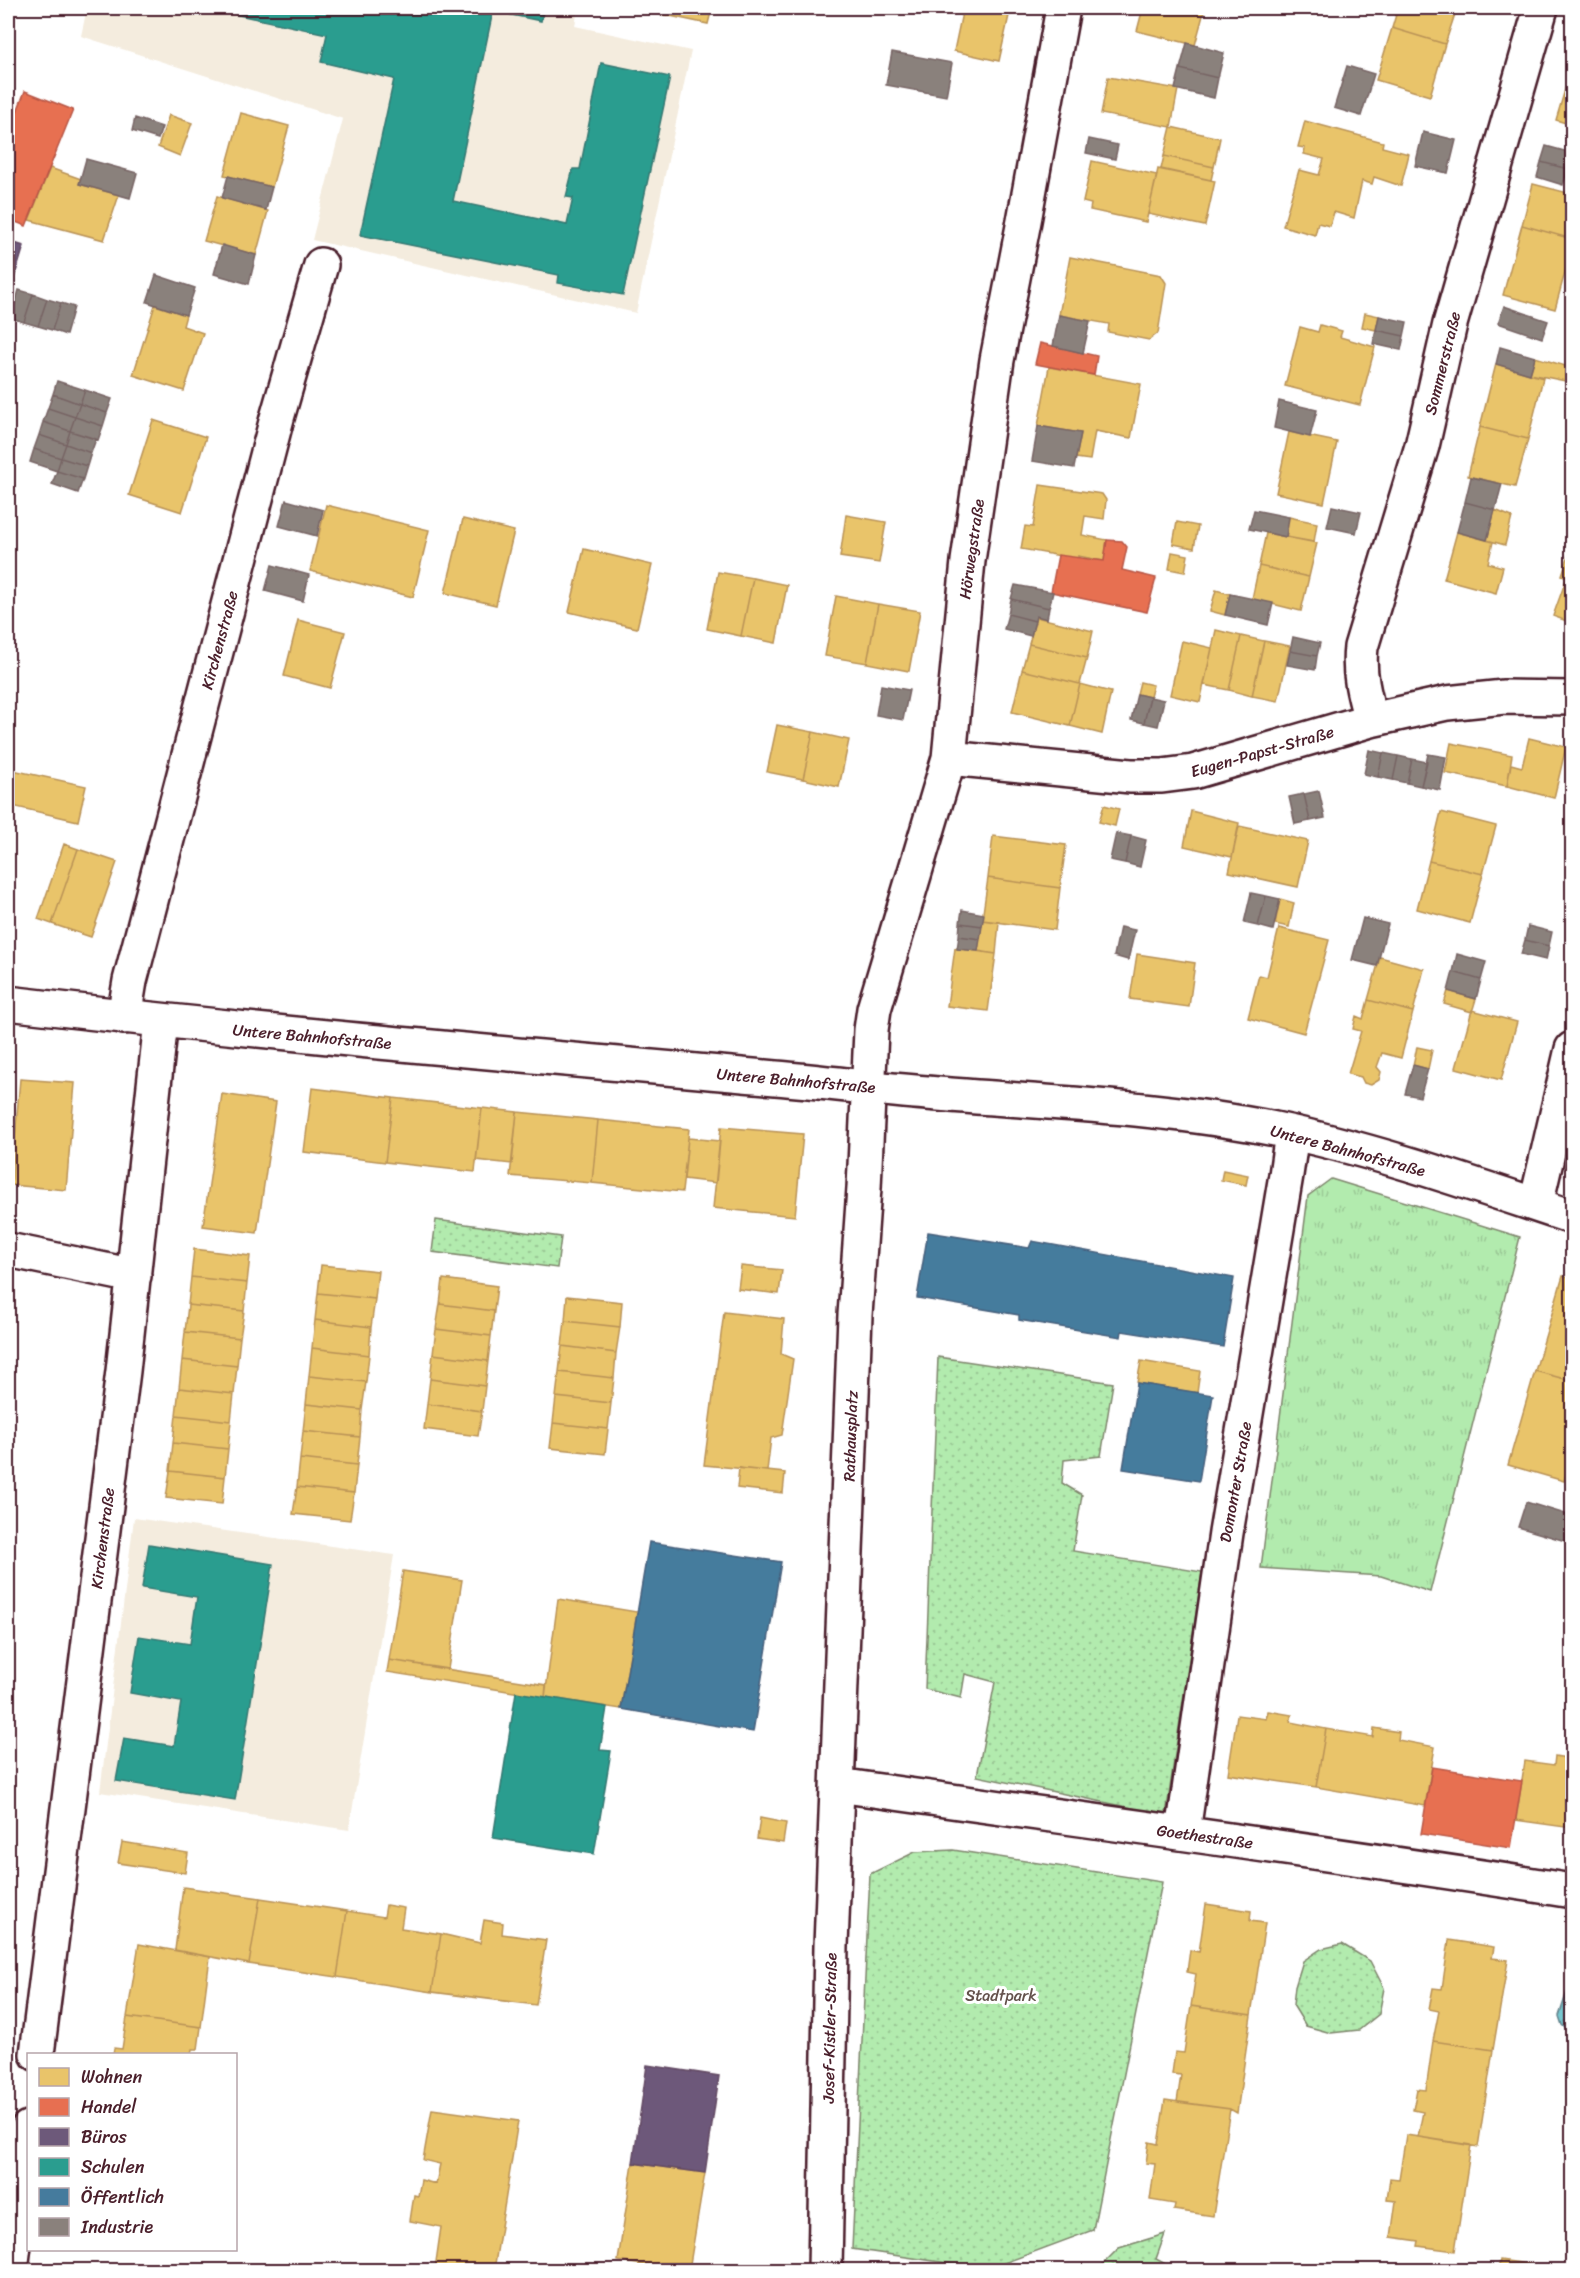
<svg xmlns="http://www.w3.org/2000/svg" width="1580" height="2278" font-family="Sriracha,sans-serif">
  <style>
    .built { fill: #f4ecde }
    .grass { fill: url(#grass-tufts); stroke: #7e856c; stroke-width: 1.5 }
    .park { fill: url(#park-dots); stroke: #7e856c; stroke-width: 1.5 }
    .water { fill: url(#water-ripples); stroke: #65848e; stroke-width: 1.5 }
    .homes { fill: #e9c46a; stroke: #b99257; stroke-width: 1.5 }
    .shops { fill: #e76f51; stroke: #b85746; stroke-width: 1.5 }
    .offices { fill: #6d597a; stroke: #624862; stroke-width: 1.5 }
    .schools { fill: #2a9d8f; stroke: #347771; stroke-width: 1.5 }
    .public { fill: #457b9d; stroke: #465f7b; stroke-width: 1.5 }
    .industry { fill: #8a817c; stroke: #776464; stroke-width: 1.5 }
    .lines { fill: none; stroke-linecap: round; stroke-linejoin: round }
    .minor-casing { stroke: #4a1f2b; stroke-width: 38 }
    .tertiary-casing { stroke: #4a1f2b; stroke-width: 38 }
    .minor { stroke: #fff; stroke-width: 33 }
    .tertiary { stroke: #fff; stroke-width: 33 }
    .labels { text-anchor: middle; stroke-width: 6; stroke-linejoin: round; paint-order: stroke }
    .street-label { font-size: 16px; fill: #4a1f2b; stroke: #fff }
    .park-label { font-size: 16px; fill: #64524c; stroke: #fff }
  </style>
  <defs>
    <pattern id="grass-tufts" width="24" height="20" patternUnits="userSpaceOnUse" patternTransform="scale(1.5)"><rect width="24" height="20" fill="#b2ebae"/><path d="M3 7l-1-3M5 7V3M7 7l1-3M15 17l-1-3M17 17v-4M19 17l1-3" fill="none" stroke="#9bc996"/></pattern>
    <pattern id="park-dots" width="8" height="8" patternUnits="userSpaceOnUse" patternTransform="scale(1.5)"><rect width="8" height="8" fill="#b2ebae"/><path d="M2 2h.1M6 6h.1" fill="none" stroke="#9bc996" stroke-width="1.8" stroke-linecap="round"/></pattern>
    <pattern id="water-ripples" width="26" height="14" patternUnits="userSpaceOnUse" patternTransform="scale(1.5)"><rect width="26" height="14" fill="#77c8d0"/><path d="M2 4q2-2 4 0t4 0M15 11q2-2 4 0t4 0" fill="none" stroke="#68abb3"/></pattern>
  </defs>
  <rect width="100%" height="100%" fill="#fff"/>
  <filter id="ink" filterUnits="userSpaceOnUse"><feTurbulence type="fractalNoise" baseFrequency=".0167" numOctaves="2"/><feDisplacementMap in="SourceGraphic" scale="12" xChannelSelector="R" yChannelSelector="G"/><feConvolveMatrix kernelMatrix="1 2 1 2 8 2 1 2 1" color-interpolation-filters="sRGB"/></filter>
  <g filter="url(#ink)">
    <path class="built" d="M87,8H578L575,26L691,51L636,313L312,240L343,119L81,36Z
      M134,1518L394,1555L349,1830L100,1792Z"/>
    <path class="grass" d="M1331,1179L1520,1237L1430,1592L1381,1576L1261,1568L1308,1196Z"/>
    <path class="park" d="M436,1220L561,1237L557,1268L432,1252Z
      M938,1357L1113,1383L1101,1456L1064,1460L1062,1483L1082,1495L1073,1551L1202,1572L1166,1815L977,1776L995,1682L965,1674L961,1698L925,1689Z
      M953,1850L1162,1882L1093,2230L988,2269L852,2249L870,1874L915,1852Z
      M1342,1944L1370,1961L1384,1988L1379,2014L1359,2030L1331,2033L1306,2026L1293,2005L1295,1987L1303,1961L1321,1949Z
      M1165,2234L1156,2259L1169,2266L1168,2270H1097L1119,2248Z"/>
    <path class="water" d="M1572,1977V2034L1562,2025L1559,2016Z"/>
    <path class="homes" d="M647,8H712L708,24L646,11Z
      M963,8H996L1010,11L999,61L954,51Z
      M1143,8H1205L1195,45L1137,31Z
      M1398,8H1457L1445,44L1392,28Z
      M1392,28L1445,44L1430,96L1376,80Z
      M1572,66V125L1556,120Z
      M1108,77L1178,89L1171,127L1101,114Z
      M241,113L289,126L272,187L224,175Z
      M169,115L192,123L180,156L158,147Z
      M1305,121L1383,142L1382,147L1409,154L1401,186L1374,177L1372,184L1362,181L1354,218L1334,212L1330,226L1318,223L1315,235L1283,226L1299,170L1319,175L1324,159L1304,154L1305,148L1298,147Z
      M1171,127L1220,138L1214,167L1164,156Z
      M1164,156L1214,167L1211,180L1161,169Z
      M1092,161L1157,175L1146,222L1090,210L1091,204L1083,202Z
      M50,168L81,179L79,184L119,195L104,240L29,220Z
      M1158,169L1215,181L1205,226L1148,214Z
      M1533,184L1572,194V239L1522,225Z
      M217,196L268,211L256,255L204,241Z
      M1522,225L1572,239V247L1555,309L1503,295Z
      M1070,257L1161,275L1166,283L1158,333L1149,340L1108,332L1109,324L1059,315Z
      M155,305L186,315L183,326L203,333L184,391L133,375Z
      M1365,313L1379,316L1376,330L1362,327Z
      M1320,325L1342,331L1340,337L1375,347L1360,405L1285,386L1300,327L1318,332Z
      M1535,357L1569,367L1566,381L1530,374Z
      M1496,364L1543,378L1528,439L1480,427Z
      M1049,367L1141,384L1131,438L1095,431L1090,460L1076,458L1081,433L1038,426Z
      M153,420L206,437L182,512L129,495Z
      M1480,427L1528,439L1515,487L1468,476Z
      M1289,432L1337,442L1324,503L1276,493Z
      M1040,485L1102,494L1106,500L1104,519L1085,516L1082,535L1107,540L1104,561L1078,556V559L1021,549L1025,526L1033,527Z
      M326,505L429,530L413,597L310,571Z
      M1495,510L1512,517L1505,545L1487,540Z
      M846,515L886,522L879,563L840,557Z
      M1289,517L1317,523L1314,542L1286,537Z
      M463,519L514,531L496,605L445,593Z
      M1177,522L1198,526L1194,548L1173,544Z
      M1457,532L1493,542L1488,563L1503,567L1496,593L1444,579Z
      M1266,533L1317,543L1309,577L1259,566Z
      M1572,545V623L1553,616L1567,577L1562,575Z
      M584,549L652,565L637,628L569,612Z
      M1172,552L1188,555L1185,572L1169,569Z
      M1259,566L1309,577L1301,611L1252,599Z
      M718,572L753,578L741,636L707,629Z
      M753,578L787,585L776,643L741,636Z
      M1216,590L1230,594L1225,615L1210,611Z
      M836,596L878,604L867,663L825,656Z
      M878,604L920,611L909,671L867,663Z
      M1036,617L1093,631L1087,658L1029,644Z
      M298,620L345,632L330,688L284,676Z
      M1216,630L1241,636L1229,690L1204,685Z
      M1241,636L1264,641L1252,696L1229,690Z
      M1182,641L1212,648L1200,702L1170,695Z
      M1264,641L1290,646L1278,701L1252,696Z
      M1029,644L1087,658L1080,684L1022,670Z
      M1022,670L1080,684L1070,726L1012,712Z
      M1140,682L1153,685L1150,697L1137,694Z
      M1080,684L1111,692L1102,734L1070,726Z
      M777,725L813,732L803,779L767,772Z
      M813,732L849,740L839,787L803,779Z
      M1529,738L1566,747L1554,798L1507,786L1511,764L1522,767Z
      M1451,743L1512,755L1507,786L1445,773Z
      M8,769L86,786L78,821L8,805Z
      M1104,805L1119,809L1115,826L1099,822Z
      M1191,811L1239,823L1232,857L1184,846Z
      M1441,812L1496,826L1483,874L1429,861Z
      M1239,826L1308,841L1298,887L1229,872Z
      M993,836L1066,845L1060,888L988,878Z
      M64,844L78,849L52,924L38,919Z
      M78,849L117,862L91,937L52,924Z
      M1429,861L1483,874L1470,923L1417,909Z
      M988,878L1060,888L1055,930L982,920Z
      M1280,899L1294,903L1289,927L1275,924Z
      M982,920L999,922L996,954L978,951Z
      M1279,928L1329,940L1304,1033L1248,1018L1259,975L1267,977Z
      M955,948L996,954L988,1011L947,1006Z
      M1137,954L1195,963L1189,1007L1130,999Z
      M1380,957L1424,969L1413,1012L1368,1000Z
      M1448,991L1476,999L1472,1012L1444,1004Z
      M1368,1000L1413,1012L1401,1058L1382,1053L1377,1067L1381,1072L1379,1080L1371,1085L1364,1083L1361,1077L1348,1074L1361,1031L1353,1029L1356,1016L1363,1019Z
      M1472,1010L1517,1022L1501,1080L1456,1068Z
      M1417,1047L1432,1050L1428,1069L1413,1065Z
      M20,1079L75,1083L66,1190L11,1185Z
      M312,1088L393,1098L385,1162L304,1152Z
      M222,1094L276,1102L257,1233L203,1226Z
      M393,1098L482,1108L475,1172L385,1162Z
      M482,1108L517,1112L512,1164L476,1160Z
      M517,1112L598,1120L592,1183L510,1176Z
      M598,1120L689,1129L682,1192L592,1183Z
      M721,1127L803,1134L795,1216L713,1208Z
      M688,1138L720,1141L716,1183L684,1179Z
      M1223,1170L1248,1175L1246,1185L1221,1180Z
      M194,1249L250,1256L247,1283L191,1277Z
      M321,1265L378,1271L375,1299L318,1293Z
      M741,1266L782,1270L779,1294L738,1289Z
      M1563,1276L1572,1279V1381L1535,1371Z
      M191,1277L247,1283L244,1311L188,1305Z
      M443,1279L497,1286L494,1311L440,1304Z
      M318,1293L375,1299L371,1327L315,1320Z
      M567,1296L622,1302L620,1327L565,1321Z
      M440,1304L494,1311L491,1336L436,1329Z
      M188,1305L244,1311L240,1338L185,1332Z
      M724,1312L784,1319L781,1354L793,1359L782,1435L771,1438L767,1471L704,1465Z
      M315,1320L371,1327L369,1355L312,1348Z
      M565,1321L620,1327L616,1353L562,1346Z
      M436,1329L491,1336L488,1361L433,1354Z
      M185,1332L240,1338L237,1366L182,1360Z
      M562,1346L616,1353L614,1378L559,1372Z
      M312,1348L369,1355L366,1382L309,1376Z
      M433,1354L488,1361L485,1386L430,1379Z
      M182,1360L237,1366L234,1394L179,1388Z
      M1141,1361L1200,1371L1197,1393L1137,1383Z
      M1535,1371L1572,1381V1453L1564,1481L1508,1465Z
      M559,1372L614,1378L611,1403L556,1397Z
      M309,1376L366,1382L362,1410L306,1404Z
      M430,1379L485,1386L482,1411L427,1404Z
      M179,1388L234,1394L231,1421L176,1415Z
      M556,1397L611,1403L608,1429L553,1423Z
      M306,1404L362,1410L360,1437L303,1431Z
      M427,1404L482,1411L478,1436L424,1429Z
      M176,1415L231,1421L228,1449L173,1443Z
      M553,1423L608,1429L605,1454L550,1448Z
      M303,1431L360,1437L357,1465L300,1459Z
      M173,1443L228,1449L225,1477L170,1471Z
      M300,1459L357,1465L354,1493L297,1487Z
      M739,1468L785,1473L783,1493L737,1488Z
      M170,1471L225,1477L222,1504L166,1498Z
      M297,1487L354,1493L350,1520L293,1514Z
      M403,1571L462,1580L448,1669L389,1660Z
      M558,1599L637,1612L621,1709L545,1697Z
      M389,1660L546,1685L545,1697L387,1672Z
      M1268,1711L1292,1715L1290,1722L1326,1729L1316,1787L1228,1774L1237,1715L1266,1719Z
      M1374,1728L1399,1732L1398,1740L1435,1747L1425,1806L1316,1787L1326,1729L1373,1737Z
      M1555,1756L1572,1759V1828L1516,1820L1525,1761L1554,1765Z
      M760,1818L786,1823L783,1843L757,1839Z
      M122,1842L188,1853L185,1873L118,1863Z
      M183,1887L260,1898L249,1964L175,1950Z
      M260,1898L347,1911L337,1977L249,1964Z
      M1206,1904L1251,1911L1250,1921L1265,1923L1251,2015L1191,2006L1196,1974L1187,1972L1190,1950L1199,1952Z
      M386,1905L404,1908L401,1928L441,1934L432,1992L337,1977L347,1911L384,1917Z
      M484,1920L503,1923L502,1934L546,1940L536,2005L432,1992L441,1934L480,1943Z
      M1449,1940L1494,1947L1492,1958L1508,1960L1493,2050L1433,2041L1439,2011L1429,2009L1433,1988L1442,1989Z
      M139,1944L210,1957L201,2027L127,2017Z
      M1191,2006L1251,2015L1237,2113L1230,2109L1177,2102L1181,2075L1172,2074L1175,2052L1184,2053Z
      M127,2017L201,2027L198,2049H192L191,2054H113L114,2048L122,2049Z
      M1433,2041L1493,2050L1478,2147L1418,2137L1423,2112L1413,2110L1417,2089L1426,2090Z
      M1165,2100L1230,2109L1213,2216L1174,2210L1175,2204L1150,2200L1155,2164L1146,2163L1149,2142L1158,2144Z
      M432,2109L518,2121L494,2270L435,2269L441,2227L410,2221L414,2195L418,2196L421,2180L436,2184L440,2164L423,2160Z
      M1406,2135L1471,2145L1455,2251L1418,2246L1419,2241L1391,2237L1396,2201L1387,2200L1390,2178L1399,2179Z
      M633,2163L705,2173L689,2270H673L618,2261Z
      M1500,2260L1569,2270H1498Z"/>
    <path class="shops" d="M25,91L73,110L26,226L8,219V135Z
      M1040,343L1097,356L1094,375L1035,364Z
      M1107,540L1122,541L1127,547L1122,570L1156,578L1147,612L1051,592L1058,555L1104,561Z
      M1432,1767L1522,1781L1511,1848L1421,1834Z"/>
    <path class="offices" d="M8,241L24,246L12,285L8,284Z
      M647,2065L719,2076L705,2173L633,2163Z"/>
    <path class="schools" d="M206,8H544L541,21L493,11L453,201L567,225L573,198L566,197L573,169H580L601,63L670,77L623,295L558,283L559,275L360,235L394,79L321,62L327,34Z
      M149,1544L273,1564L235,1800L116,1781L124,1738L174,1746L181,1702L130,1693L139,1636L190,1644L197,1597L142,1588Z
      M516,1692L607,1707L600,1750L611,1751L594,1854L493,1838Z"/>
    <path class="public" d="M928,1232L1029,1248L1032,1241L1234,1278L1223,1347L1122,1331L1121,1337L1019,1320V1315L917,1298Z
      M1137,1383L1213,1395L1199,1481L1123,1469Z
      M649,1542L781,1562L753,1732L621,1709Z"/>
    <path class="industry" d="M1187,43L1224,53L1218,78L1180,69Z
      M892,52L952,63L946,96L886,85Z
      M1347,66L1374,74L1361,116L1334,108Z
      M1180,69L1218,78L1214,98L1175,89Z
      M135,118L162,127L158,139L132,131Z
      M1423,132L1456,140L1448,173L1415,166Z
      M1089,139L1118,145L1115,159L1086,153Z
      M1546,146L1572,153L1568,169L1541,162Z
      M86,159L137,173L130,198L79,184Z
      M1541,162L1568,169L1563,185L1537,177Z
      M228,176L272,187L266,210L222,198Z
      M222,245L256,255L249,284L214,274Z
      M156,275L195,288L186,315L147,302Z
      M19,290L33,294L24,322L11,318Z
      M33,294L47,299L38,326L24,322Z
      M47,299L61,303L52,330L38,326Z
      M61,303L74,307L66,335L52,330Z
      M1504,306L1548,321L1542,338L1498,323Z
      M1059,315L1090,321L1083,353L1053,346Z
      M1379,316L1407,322L1404,336L1376,330Z
      M1376,330L1404,336L1401,350L1373,344Z
      M1500,347L1535,357L1530,374L1496,364Z
      M57,381L85,390L80,404L53,394Z
      M85,390L112,399L107,413L80,404Z
      M53,394L80,404L75,417L48,408Z
      M1279,401L1317,410L1310,437L1274,428Z
      M80,404L107,413L103,426L75,417Z
      M48,408L75,417L70,431L43,422Z
      M75,417L103,426L98,440L70,431Z
      M43,422L70,431L66,444L39,435Z
      M1038,426L1081,433L1074,468L1032,461Z
      M70,431L96,439L91,453L66,444Z
      M39,435L66,444L61,458L34,449Z
      M66,444L91,453L87,466L61,458Z
      M34,449L61,458L57,471L30,462Z
      M61,458L87,466L83,479L57,471Z
      M57,471L83,479L78,493L52,484Z
      M1471,477L1502,484L1495,510L1465,502Z
      M286,500L323,510L317,536L279,526Z
      M1465,502L1495,510L1487,540L1457,532Z
      M1332,506L1361,512L1356,533L1327,527Z
      M1254,510L1289,517L1286,537L1249,529Z
      M272,565L309,575L303,601L265,591Z
      M1015,585L1053,592L1049,608L1011,599Z
      M1230,594L1273,603L1268,625L1225,615Z
      M1011,599L1049,608L1047,619L1036,616L1035,621L1008,614Z
      M1008,614L1035,621L1031,636L1004,629Z
      M1293,637L1320,643L1317,656L1290,651Z
      M1290,651L1317,656L1315,670L1287,665Z
      M881,685L909,690L903,720L876,715Z
      M1137,694L1150,697L1144,723L1131,720Z
      M1150,697L1164,700L1158,726L1144,723Z
      M1369,750L1383,753L1378,777L1364,774Z
      M1383,753L1398,756L1393,780L1378,777Z
      M1428,754L1446,757L1440,790L1421,786Z
      M1398,756L1412,759L1407,783L1393,780Z
      M1412,759L1427,762L1421,786L1407,783Z
      M1319,791L1325,818L1310,821L1304,794Z
      M1304,794L1310,821L1295,824L1289,797Z
      M1116,833L1131,836L1125,863L1110,860Z
      M1131,836L1146,840L1140,867L1125,863Z
      M1251,893L1266,896L1258,926L1244,923Z
      M1266,896L1280,899L1273,930L1258,926Z
      M962,910L984,914L982,926L960,923Z
      M1363,918L1388,924L1377,966L1352,960Z
      M960,923L982,926L980,939L959,936Z
      M1528,926L1552,932L1549,946L1525,940Z
      M1120,927L1135,930L1128,960L1114,956Z
      M959,936L980,939L978,951L957,949Z
      M1525,940L1549,946L1546,960L1521,954Z
      M1457,954L1486,962L1481,980L1453,972Z
      M1453,972L1481,980L1476,999L1448,991Z
      M1413,1065L1428,1069L1420,1097L1405,1094Z
      M1526,1502L1572,1516V1543L1518,1527Z"/>
    <g class="lines">
      <g class="minor-casing">
        <path id="minor" d="M1371,720C1364,695 1358,673 1361,647L1422,446L1450,324L1541,8
          M949,758L1131,776H1162L1193,772L1371,720L1447,703L1504,697L1572,698
          M124,1017L130,981L277,418L321,265
          M1536,1204L1572,1049
          M8,1250L134,1276
          M838,1785C1083,1820 1328,1852 1572,1891
          M1183,1832L1226,1533L1286,1175L1292,1133
          M37,2054L123,1371L161,1021
          M11,2270L28,2128
          M825,2270L831,1946L855,1315L864,1188L871,1030L874,1009L949,758L968,561L997,360L1024,221L1063,8"/>
      </g>
      <g class="tertiary-casing">
        <path id="tertiary" d="M8,1003C263,1033 520,1055 776,1078C826,1082 876,1089 927,1093C1043,1103 1161,1106 1275,1129C1376,1150 1475,1185 1572,1217"/>
      </g>
      <use href="#minor" class="minor"/>
      <use href="#tertiary" class="tertiary"/>
    </g>
  </g>
  <g class="labels">
    <g class="street-label">
      <text transform="translate(1442 363) rotate(-76)" y="6">Sommerstraße</text>
      <text transform="translate(971 549) rotate(-82)" y="6">Hörwegstraße</text>
      <text transform="translate(219 640) rotate(-75)" y="6">Kirchenstraße</text>
      <text transform="translate(1262 751) rotate(-16)" y="6">Eugen-Papst-Straße</text>
      <text transform="translate(312 1036) rotate(5)" y="6">Untere Bahnhofstraße</text>
      <text transform="translate(796 1080) rotate(5)" y="6">Untere Bahnhofstraße</text>
      <text transform="translate(1348 1150) rotate(15)" y="6">Untere Bahnhofstraße</text>
      <text transform="translate(850 1436) rotate(-88)" y="6">Rathausplatz</text>
      <text transform="translate(1235 1482) rotate(-80)" y="6">Domonter Straße</text>
      <text transform="translate(102 1538) rotate(-83)" y="6">Kirchenstraße</text>
      <text transform="translate(1205 1836) rotate(8)" y="6">Goethestraße</text>
      <text transform="translate(829 2028) rotate(-89)" y="6">Josef-Kistler-Straße</text>
    </g>
    <g class="park-label">
      <text x="1001" y="2001">Stadtpark</text>
    </g>
  </g>
  <rect width="1580" height="2278" fill="none" stroke="#fff" stroke-width="30"/>
  <rect x="15" y="15" width="1550" height="2248" fill="none" stroke="#4a1f2b" stroke-width="2" filter="url(#ink)"/>
  <rect x="27" y="2053" width="210" height="198" fill="#ffffff" stroke="#b7a5aa" stroke-width="1.5"/>
  <rect x="39" y="2068" width="30" height="18" fill="#e9c46a" stroke="#b7a5aa" stroke-width="1.5"/>
  <text x="81" y="2083" font-size="18" fill="#4a1f2b">Wohnen</text>
  <rect x="39" y="2098" width="30" height="18" fill="#e76f51" stroke="#b7a5aa" stroke-width="1.5"/>
  <text x="81" y="2113" font-size="18" fill="#4a1f2b">Handel</text>
  <rect x="39" y="2128" width="30" height="18" fill="#6d597a" stroke="#b7a5aa" stroke-width="1.5"/>
  <text x="81" y="2143" font-size="18" fill="#4a1f2b">Büros</text>
  <rect x="39" y="2158" width="30" height="18" fill="#2a9d8f" stroke="#b7a5aa" stroke-width="1.5"/>
  <text x="81" y="2173" font-size="18" fill="#4a1f2b">Schulen</text>
  <rect x="39" y="2188" width="30" height="18" fill="#457b9d" stroke="#b7a5aa" stroke-width="1.5"/>
  <text x="81" y="2203" font-size="18" fill="#4a1f2b">Öffentlich</text>
  <rect x="39" y="2218" width="30" height="18" fill="#8a817c" stroke="#b7a5aa" stroke-width="1.5"/>
  <text x="81" y="2233" font-size="18" fill="#4a1f2b">Industrie</text>
</svg>
